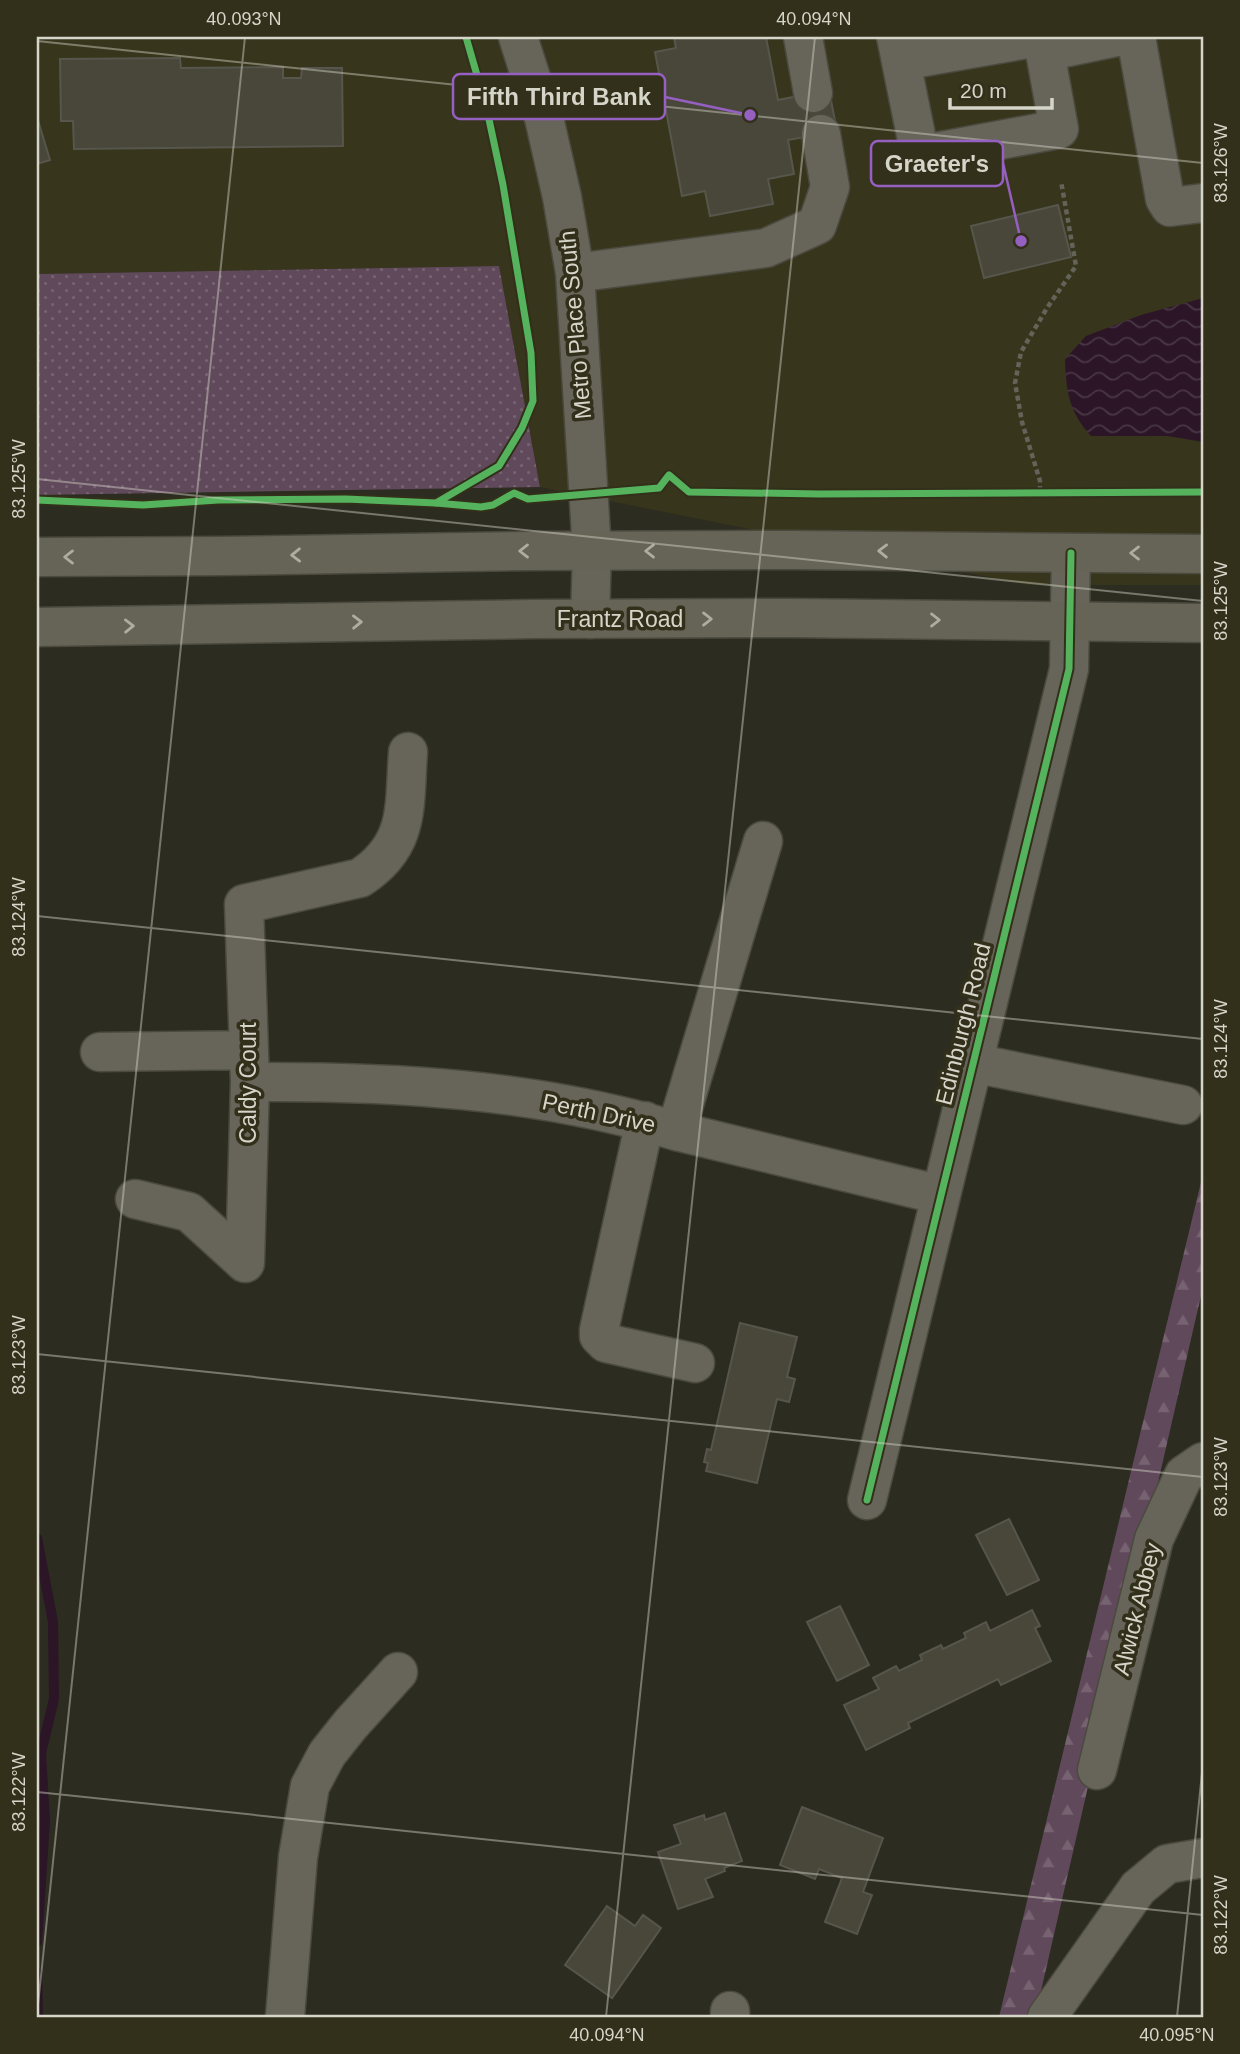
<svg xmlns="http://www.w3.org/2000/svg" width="1240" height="2054" font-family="Helvetica,sans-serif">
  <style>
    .built { fill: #37351b }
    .grass { fill: url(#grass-dots) }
    .forest { fill: url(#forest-firs) }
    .water { fill: url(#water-waves) }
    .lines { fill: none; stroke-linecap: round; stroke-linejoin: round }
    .stream { stroke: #2b1527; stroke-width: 10 }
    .building { fill: #48473a; stroke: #57564c; stroke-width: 2 }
    .minor-casing { stroke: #4b4a3f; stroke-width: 41 }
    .major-casing { stroke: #4b4a3f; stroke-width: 41 }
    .path { stroke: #646359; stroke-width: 4.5; stroke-dasharray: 5 3.5; stroke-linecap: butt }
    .minor { stroke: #676559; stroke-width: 38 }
    .major { stroke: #666456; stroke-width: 38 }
    .cycleway-casing { stroke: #32301b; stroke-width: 11 }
    .cycleway { stroke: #56b35d; stroke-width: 7 }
    .oneway { stroke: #afada1 }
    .ticks { fill: none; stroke: #d6d5c9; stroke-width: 2; stroke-opacity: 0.45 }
    .labels { text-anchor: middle; stroke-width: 7; stroke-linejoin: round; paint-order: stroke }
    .street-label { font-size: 23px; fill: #d6d5c9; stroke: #32301b }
    .leader { fill: none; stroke: #965fc2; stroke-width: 2.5 }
    .callout-dot { fill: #965fc2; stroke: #32301b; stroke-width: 2.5 }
    .callout { fill: #32301b; stroke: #965fc2; stroke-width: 2.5 }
    .callout-label { font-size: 24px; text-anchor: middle; font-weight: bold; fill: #d6d5c9 }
    .neatline { fill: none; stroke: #d6d5c9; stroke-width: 2.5 }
    .ticks-label { font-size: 18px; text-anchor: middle; fill: #d6d5c9 }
  </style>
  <defs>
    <pattern id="grass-dots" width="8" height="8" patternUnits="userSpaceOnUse" patternTransform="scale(1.75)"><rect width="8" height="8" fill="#60495b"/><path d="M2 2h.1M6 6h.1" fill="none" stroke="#766271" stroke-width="1.8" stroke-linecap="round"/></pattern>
    <pattern id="forest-firs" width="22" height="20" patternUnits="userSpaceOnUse" patternTransform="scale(1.75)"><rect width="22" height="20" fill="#60495b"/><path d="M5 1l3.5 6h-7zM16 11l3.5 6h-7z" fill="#766271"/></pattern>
    <pattern id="water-waves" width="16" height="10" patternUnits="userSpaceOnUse" patternTransform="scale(1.75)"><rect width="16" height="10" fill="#2b1527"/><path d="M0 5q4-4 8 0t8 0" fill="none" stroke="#493645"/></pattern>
  </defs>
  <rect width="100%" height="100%" fill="#2d2c20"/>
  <path class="built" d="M37,37H1203V585H1028L540,487L499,266L37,274Z"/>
  <path class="grass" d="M499,266L540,487L37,495V274Z"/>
  <path class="forest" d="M1203,1174V1287L1035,2017H999Z"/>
  <path class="water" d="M1203,298V442L1168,436H1091C1069,412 1066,391 1065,359L1086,336L1141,315Z"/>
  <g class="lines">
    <path class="stream" d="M37,1538L53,1622L54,1699L41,1753L45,1821L37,1942
      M37,1973L38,2017"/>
  </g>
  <path class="building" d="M674,37H766L778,100L829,90L837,131L788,140L794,174L768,179L773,204L710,216L705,191L682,196L655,52L676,48Z
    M180,58L181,68L283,67V78H301L302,68H342L343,146L74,149L73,121H61L60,59Z
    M37,117L50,160L37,164Z
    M1058,205L1071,257L984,278L971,226Z
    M740,1323L797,1337L787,1377L795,1379L789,1402L777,1399L757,1483L706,1471L708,1463L704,1462L707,1449L711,1450Z
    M1009,1519L1039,1580L1007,1595L976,1535Z
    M840,1606L869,1665L837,1681L807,1622Z
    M1032,1610L1040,1626L1035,1628L1051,1661L1001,1685L998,1679L908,1723L910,1728L866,1750L844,1705L879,1689L873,1678L896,1666L899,1671L922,1660L920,1655L941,1645L943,1649L966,1638L964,1633L986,1622L990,1631Z
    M802,1807L883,1838L863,1892L872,1895L857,1934L825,1922L842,1878L819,1869L815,1879L780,1865Z
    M725,1813L742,1861L724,1868L725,1871L705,1879L713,1897L678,1909L658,1852L681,1844L674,1825L704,1815L705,1820Z
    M607,1906L635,1926L643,1915L661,1928L612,1998L565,1965Z"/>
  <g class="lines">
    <g class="minor-casing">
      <path id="minor" d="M518,37L544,118L562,197L575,273L592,551L590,619
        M803,37L813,93
        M896,37L920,155L1059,129L1045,52L1117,37
        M1136,37L1165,199L1170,207L1203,203
        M901,61L1039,37
        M575,273L766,248L817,225L830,187L821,134
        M100,1052L249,1050
        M973,1063L1183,1105
        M250,1082C392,1081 539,1089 676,1131L941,1195
        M645,1121L599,1330V1336L606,1343L695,1363
        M676,1131L763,841
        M135,1199L189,1212L245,1263
        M245,1263L250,1082L244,904L360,878C411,845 404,806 408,752
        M867,1500L1069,669L1071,553
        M1097,1770L1154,1539L1184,1475L1203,1462
        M285,2017L298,1857L310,1786L327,1754L350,1725L398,1672
        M730,2017V2011
        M1047,2017L1138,1888L1167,1864L1203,1858"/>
    </g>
    <g class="major-casing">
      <path id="major" d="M37,557L220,556L530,551L792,550L1203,554
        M37,627L534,619L792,618L1203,623"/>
    </g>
    <path class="path" d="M1040,491V481L1022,422L1015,383L1021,352L1047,308L1076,266L1061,181"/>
    <use href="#minor" class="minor"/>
    <use href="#major" class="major"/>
    <g class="cycleway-casing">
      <path id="cycleway" d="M37,500L143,505L218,500L346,499L436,503L481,507L493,505L514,493L528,499L659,488L669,475L689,492L820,494L1203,492
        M436,503L499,466L522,428L533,401L531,353L503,185L487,110L466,37
        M867,1500L1069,669L1071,553"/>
    </g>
    <use href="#cycleway" class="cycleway"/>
  </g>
  <defs><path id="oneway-chevron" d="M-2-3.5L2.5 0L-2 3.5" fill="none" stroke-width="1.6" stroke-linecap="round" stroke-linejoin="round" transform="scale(1.75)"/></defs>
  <g class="oneway">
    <use href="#oneway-chevron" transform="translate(524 551) rotate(180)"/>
    <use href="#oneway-chevron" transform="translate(650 551) rotate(-180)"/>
    <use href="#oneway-chevron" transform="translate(883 551) rotate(-179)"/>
    <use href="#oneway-chevron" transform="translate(1135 553) rotate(-180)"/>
    <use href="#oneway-chevron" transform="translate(296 555) rotate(179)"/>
    <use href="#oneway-chevron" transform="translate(69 557) rotate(180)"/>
    <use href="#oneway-chevron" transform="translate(707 619)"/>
    <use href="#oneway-chevron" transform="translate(935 620)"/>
    <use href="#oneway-chevron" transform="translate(357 622) rotate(-1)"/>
    <use href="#oneway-chevron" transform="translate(129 626) rotate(-1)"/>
  </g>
  <path class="ticks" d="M37,41L1203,163M37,479L1203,601M37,916L1203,1039M37,1354L1203,1477M37,1792L1203,1915M37,2014L245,37M606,2017L815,37M1177,2017L1203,1763"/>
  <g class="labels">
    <g class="street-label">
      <text transform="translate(575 325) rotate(-95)" y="8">Metro Place South</text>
      <text x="620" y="627">Frantz Road</text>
      <text transform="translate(963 1024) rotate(-76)" y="8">Edinburgh Road</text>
      <text transform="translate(248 1083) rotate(-90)" y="8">Caldy Court</text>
      <text transform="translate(599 1113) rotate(12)" y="8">Perth Drive</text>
      <text transform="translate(1137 1609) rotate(-76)" y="8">Alwick Abbey</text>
    </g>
  </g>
  <path class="leader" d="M750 115L665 97M1021 241L1003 163"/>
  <g class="callout-dot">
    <circle cx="750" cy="115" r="7"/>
    <circle cx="1021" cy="241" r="7"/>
  </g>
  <g class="callout">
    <rect x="453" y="74" width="212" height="45" rx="7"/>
    <rect x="871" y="141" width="132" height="45" rx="7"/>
  </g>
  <g class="callout-label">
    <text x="559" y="105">Fifth Third Bank</text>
    <text x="937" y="172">Graeter's</text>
  </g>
  <rect width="1240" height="2054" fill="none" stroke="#32301b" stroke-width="77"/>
  <path d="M950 98v10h102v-10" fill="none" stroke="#d6d5c9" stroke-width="3.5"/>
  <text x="960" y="98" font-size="21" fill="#d6d5c9" stroke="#32301b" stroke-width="5" paint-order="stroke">20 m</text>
  <rect x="38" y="38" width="1164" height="1978" class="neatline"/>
  <g class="ticks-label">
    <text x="244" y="25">40.093°N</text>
    <text x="814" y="25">40.094°N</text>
    <text transform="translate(1221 163) rotate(-90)" y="6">83.126°W</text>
    <text transform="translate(19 479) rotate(-90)" y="6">83.125°W</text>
    <text transform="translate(1221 601) rotate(-90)" y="6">83.125°W</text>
    <text transform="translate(19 917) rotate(-90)" y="6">83.124°W</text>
    <text transform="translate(1221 1039) rotate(-90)" y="6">83.124°W</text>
    <text transform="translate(19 1355) rotate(-90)" y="6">83.123°W</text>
    <text transform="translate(1221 1477) rotate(-90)" y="6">83.123°W</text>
    <text transform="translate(19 1792) rotate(-90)" y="6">83.122°W</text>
    <text transform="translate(1221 1915) rotate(-90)" y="6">83.122°W</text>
    <text x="607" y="2041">40.094°N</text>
    <text x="1177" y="2041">40.095°N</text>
  </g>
</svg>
